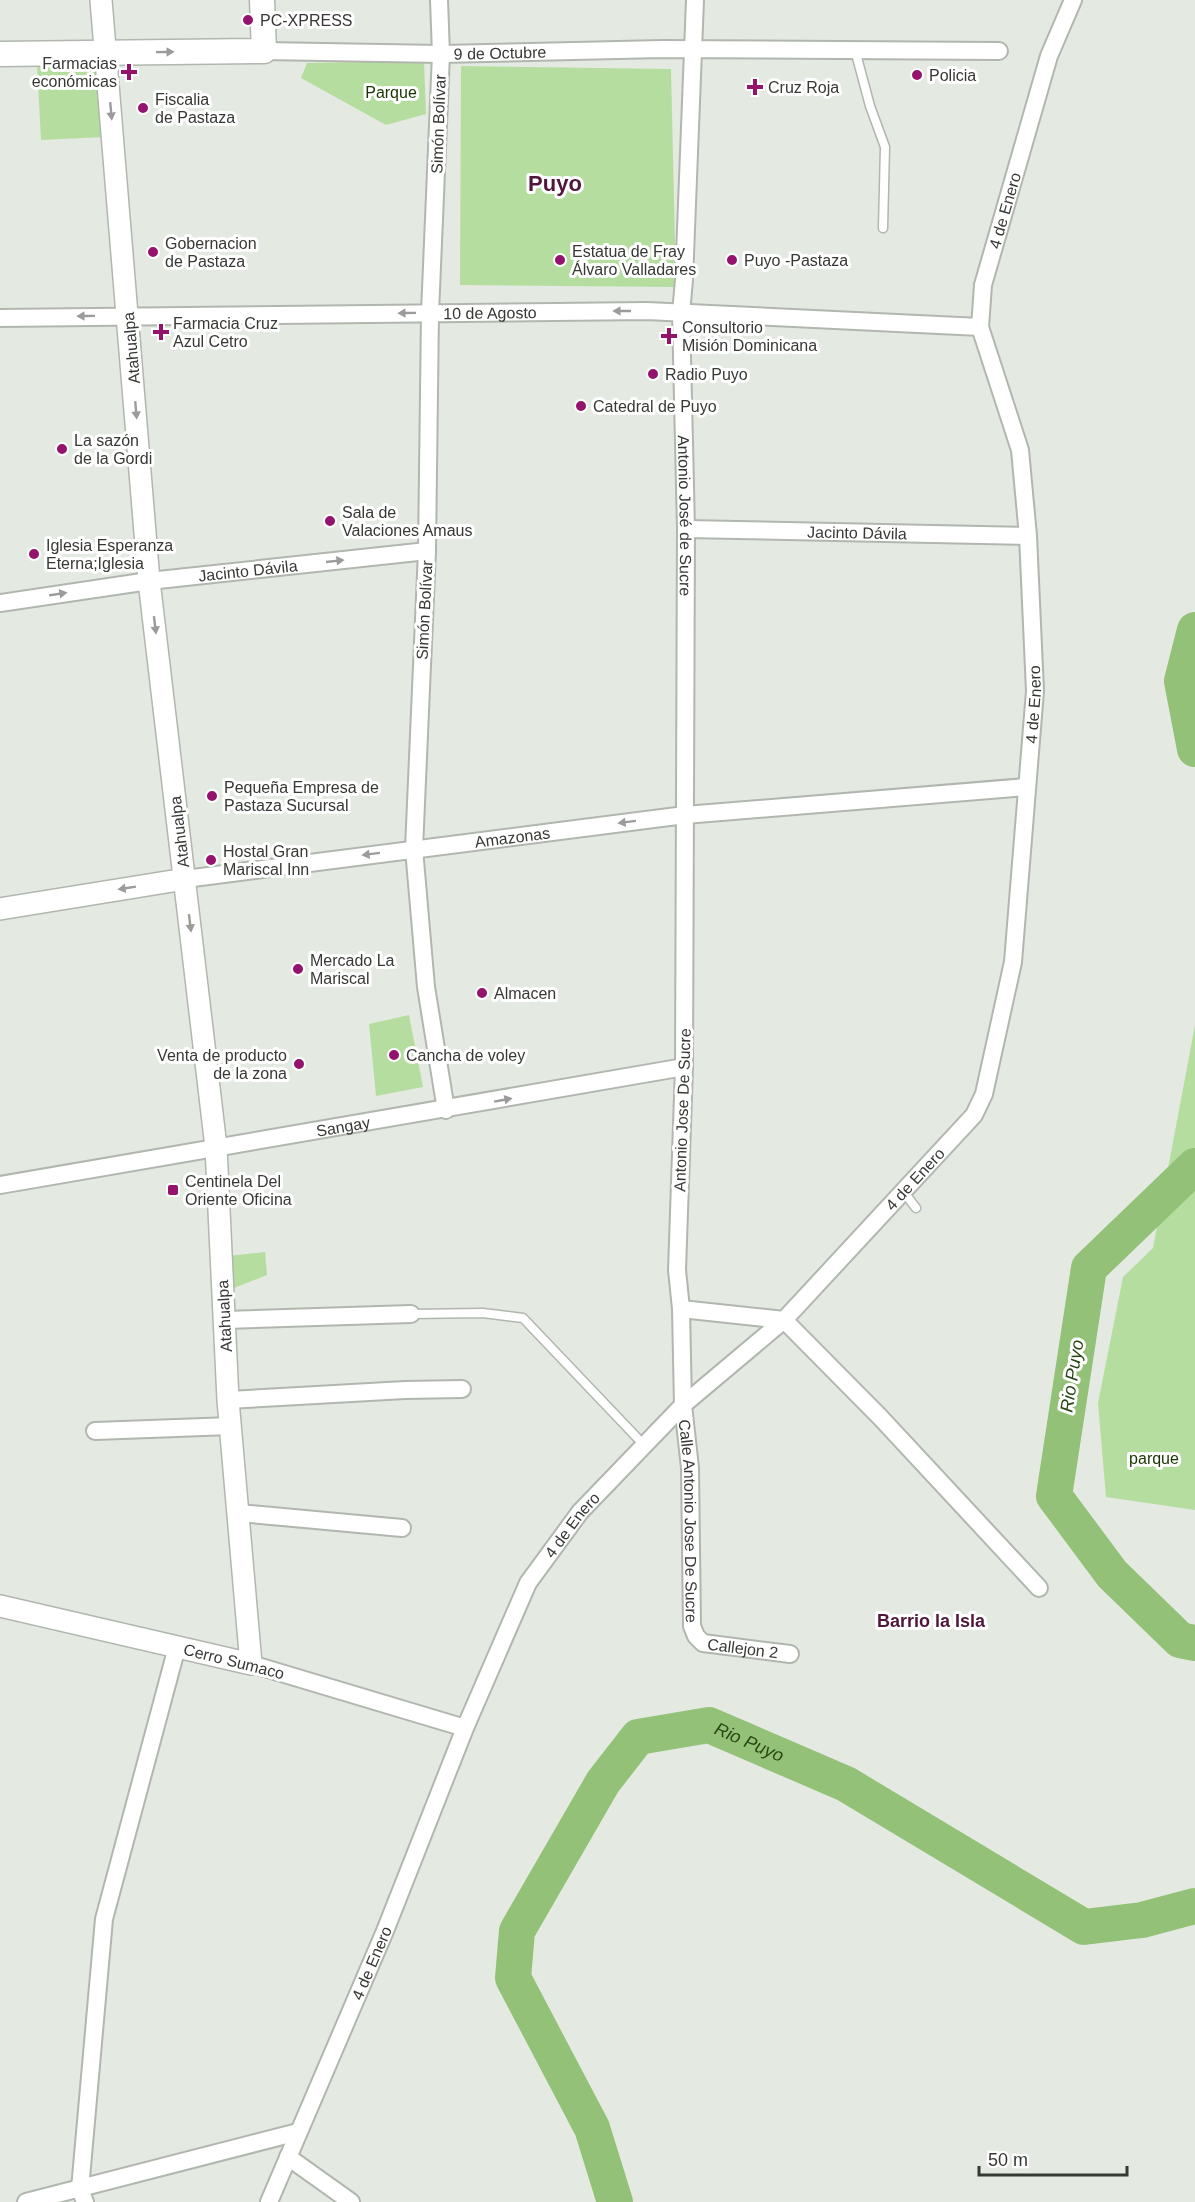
<svg xmlns="http://www.w3.org/2000/svg" width="1195" height="2202" font-family="Arial,sans-serif">
  <style>
    .green { fill: #b6dda0 }
    .lines { fill: none; stroke-linecap: round; stroke-linejoin: round }
    .river { stroke: #92c177; stroke-width: 36 }
    .service-casing { stroke: #b1b7ae; stroke-width: 11 }
    .minor-casing { stroke: #b1b7ae; stroke-width: 20 }
    .tertiary-casing { stroke: #b1b7ae; stroke-width: 24 }
    .secondary-casing { stroke: #b1b7ae; stroke-width: 27 }
    .service { stroke: #fff; stroke-width: 8 }
    .minor { stroke: #fff; stroke-width: 16 }
    .tertiary { stroke: #fff; stroke-width: 21 }
    .secondary { stroke: #fff; stroke-width: 24 }
    .oneway { fill: #9b9c9a }
    .poi-dot { fill: #94136d; stroke: #fff; stroke-width: 2 }
    .labels { text-anchor: middle; stroke-width: 6; stroke-linejoin: round; paint-order: stroke }
    .poi-label { font-size: 16px; fill: #373935; stroke: #fff; text-anchor: start }
    .street-label { font-size: 16px; fill: #373935; stroke: #fff }
    .park-label { font-size: 16px; fill: #193601; stroke: #fff }
    .water-label { font-size: 18px; font-style: italic; fill: #294714; stroke: #fff }
    .neighbourhood-label { font-size: 18px; font-weight: bold; fill: #51163c; stroke: #fff }
    .district-label { font-size: 22px; font-weight: bold; fill: #51163c; stroke: #fff }
  </style>
  <rect width="100%" height="100%" fill="#e4eae1"/>
  <path class="green" d="M101,60L105,137L41,140L37,63Z
    M424,61L426,114L386,125L301,78L307,63Z
    M461,66L671,69L676,287L460,285Z
    M409,1015L423,1087L376,1096L369,1024Z
    M1195,1025V1510L1106,1497L1098,1403L1123,1277L1153,1248Z
    M265,1252L267,1275L229,1290L227,1256Z"/>
  <g class="lines">
    <g class="river">
      <path d="M1195,630L1182,681L1195,749"/>
      <path d="M1195,1166L1089,1268L1054,1496L1112,1574L1180,1640L1195,1643"/>
      <path id="s1" d="M615,2202L592,2128L513,1978L517,1931L603,1782L638,1737L709,1725L846,1784L1084,1927L1142,1920L1195,1906"/>
    </g>
    <g class="service-casing">
      <path id="service" d="M855,50L870,106L885,147L883,228
        M903,1191L916,1208
        M411,1314L483,1313L523,1318L644,1445"/>
    </g>
    <g class="minor-casing">
      <g id="minor">
        <path d="M439,0L441,54L430,313L427,551L414,849L426,987L446,1110"/>
        <path id="s2" d="M695,0L684,280L681,313L686,529L684,1067L677,1270L681,1309L683,1405L690,1468L692,1626L696,1636L703,1643L790,1654"/>
        <path id="s3" d="M264,51L441,54L662,49L999,51"/>
        <path id="s4" d="M0,318L647,311L980,327"/>
        <path id="s5" d="M686,529L1028,536"/>
        <path id="s6" d="M0,603L149,581L427,551"/>
        <path id="s7" d="M185,879L685,815L1026,787"/>
        <path id="s8" d="M0,1185C228,1145 457,1108 684,1067"/>
        <path d="M681,1309L784,1320L880,1417L1039,1588"/>
        <path d="M225,1320L411,1314"/>
        <path d="M228,1400L405,1390L462,1389"/>
        <path d="M95,1431L231,1426"/>
        <path d="M239,1513L402,1528"/>
        <path d="M251,1664L465,1728"/>
        <path d="M288,2157L351,2202"/>
        <path d="M26,2202L298,2132"/>
        <path d="M85,2202L80,2189L104,1919L177,1647"/>
        <path id="s9" d="M269,2202L385,1931L465,1728L528,1583L580,1512L683,1405L784,1320L974,1115L984,1094L1013,962L1035,691L1028,536L1020,450L980,327L983,285L1049,56L1073,0"/>
      </g>
    </g>
    <g class="tertiary-casing">
      <path id="tertiary" d="M0,909L185,879
        M0,1606L251,1664L228,1400L216,1147L149,581L101,0"/>
    </g>
    <g class="secondary-casing">
      <path id="secondary" d="M0,54L264,51L262,0"/>
    </g>
    <use href="#service" class="service"/>
    <use href="#minor" class="minor"/>
    <use href="#tertiary" class="tertiary"/>
    <use href="#secondary" class="secondary"/>
  </g>
  <defs><path id="oneway-solid" d="M-6-.8H1V-3.2L6.5 0L1 3.2V.8H-6Z" transform="scale(1.5)"/></defs>
  <g class="oneway">
    <use href="#oneway-solid" transform="translate(165 52) rotate(-1)"/>
    <use href="#oneway-solid" transform="translate(111 111) rotate(85)"/>
    <use href="#oneway-solid" transform="translate(622 311) rotate(180)"/>
    <use href="#oneway-solid" transform="translate(407 313) rotate(179)"/>
    <use href="#oneway-solid" transform="translate(86 316) rotate(179)"/>
    <use href="#oneway-solid" transform="translate(136 410) rotate(85)"/>
    <use href="#oneway-solid" transform="translate(335 561) rotate(-6)"/>
    <use href="#oneway-solid" transform="translate(58 594) rotate(-9)"/>
    <use href="#oneway-solid" transform="translate(155 625) rotate(83)"/>
    <use href="#oneway-solid" transform="translate(627 822) rotate(173)"/>
    <use href="#oneway-solid" transform="translate(371 854) rotate(173)"/>
    <use href="#oneway-solid" transform="translate(127 888) rotate(171)"/>
    <use href="#oneway-solid" transform="translate(190 923) rotate(83)"/>
    <use href="#oneway-solid" transform="translate(503 1100) rotate(-10)"/>
  </g>
  <g class="poi-dot">
    <circle cx="248" cy="20" r="6"/>
    <path d="M126 63h6v6h6v6h-6v6h-6v-6h-6v-6h6z"/>
    <circle cx="917" cy="75" r="6"/>
    <path d="M752 78h6v6h6v6h-6v6h-6v-6h-6v-6h6z"/>
    <circle cx="143" cy="108" r="6"/>
    <circle cx="153" cy="252" r="6"/>
    <circle cx="560" cy="260" r="6"/>
    <circle cx="732" cy="260" r="6"/>
    <path d="M158 323h6v6h6v6h-6v6h-6v-6h-6v-6h6z"/>
    <path d="M666 327h6v6h6v6h-6v6h-6v-6h-6v-6h6z"/>
    <circle cx="653" cy="374" r="6"/>
    <circle cx="581" cy="406" r="6"/>
    <circle cx="62" cy="449" r="6"/>
    <circle cx="330" cy="521" r="6"/>
    <circle cx="34" cy="554" r="6"/>
    <circle cx="212" cy="796" r="6"/>
    <circle cx="211" cy="860" r="6"/>
    <circle cx="298" cy="969" r="6"/>
    <circle cx="482" cy="993" r="6"/>
    <circle cx="394" cy="1055" r="6"/>
    <circle cx="299" cy="1064" r="6"/>
    <rect x="167" y="1184" width="12" height="12" rx="3"/>
  </g>
  <g class="labels">
    <g class="poi-label">
      <text x="260" y="26">PC-XPRESS</text>
      <text x="117" y="69" text-anchor="end">Farmacias<tspan x="117" dy="18">económicas</tspan></text>
      <text x="929" y="81">Policia</text>
      <text x="768" y="93">Cruz Roja</text>
      <text x="155" y="105">Fiscalia<tspan x="155" dy="18">de Pastaza</tspan></text>
      <text x="165" y="249">Gobernacion<tspan x="165" dy="18">de Pastaza</tspan></text>
      <text x="572" y="257">Estatua de Fray<tspan x="572" dy="18">Álvaro Valladares</tspan></text>
      <text x="744" y="266">Puyo -Pastaza</text>
      <text x="173" y="329">Farmacia Cruz<tspan x="173" dy="18">Azul Cetro</tspan></text>
      <text x="682" y="333">Consultorio<tspan x="682" dy="18">Misión Dominicana</tspan></text>
      <text x="665" y="380">Radio Puyo</text>
      <text x="593" y="412">Catedral de Puyo</text>
      <text x="74" y="446">La sazón<tspan x="74" dy="18">de la Gordi</tspan></text>
      <text x="342" y="518">Sala de<tspan x="342" dy="18">Valaciones Amaus</tspan></text>
      <text x="46" y="551">Iglesia Esperanza<tspan x="46" dy="18">Eterna;Iglesia</tspan></text>
      <text x="224" y="793">Pequeña Empresa de<tspan x="224" dy="18">Pastaza Sucursal</tspan></text>
      <text x="223" y="857">Hostal Gran<tspan x="223" dy="18">Mariscal Inn</tspan></text>
      <text x="310" y="966">Mercado La<tspan x="310" dy="18">Mariscal</tspan></text>
      <text x="494" y="999">Almacen</text>
      <text x="287" y="1061" text-anchor="end">Venta de producto<tspan x="287" dy="18">de la zona</tspan></text>
      <text x="406" y="1061">Cancha de voley</text>
      <text x="185" y="1187">Centinela Del<tspan x="185" dy="18">Oriente Oficina</tspan></text>
    </g>
    <g class="street-label">
      <text dy="6" stroke="none"><textPath href="#s3" startOffset="236">9 de Octubre</textPath></text>
      <text transform="translate(438 124) rotate(-88)" y="6">Simón Bolívar</text>
      <text dy="6" stroke="none"><textPath href="#s9" startOffset="2240">4 de Enero</textPath></text>
      <text dy="6" stroke="none"><textPath href="#s4" startOffset="490">10 de Agosto</textPath></text>
      <text transform="translate(131 348) rotate(-95)" y="6">Atahualpa</text>
      <text dy="6" stroke="none"><textPath href="#s2" startOffset="516">Antonio José de Sucre</textPath></text>
      <text dy="6" stroke="none"><textPath href="#s5" startOffset="171">Jacinto Dávila</textPath></text>
      <text dy="6" stroke="none"><textPath href="#s6" startOffset="250">Jacinto Dávila</textPath></text>
      <text transform="translate(424 610) rotate(-87)" y="6">Simón Bolívar</text>
      <text dy="6" stroke="none"><textPath href="#s9" startOffset="1736">4 de Enero</textPath></text>
      <text transform="translate(179 832) rotate(-97)" y="6">Atahualpa</text>
      <text dy="6" stroke="none"><textPath href="#s7" startOffset="330">Amazonas</textPath></text>
      <text transform="translate(682 1110) rotate(-88)" y="6">Antonio Jose De Sucre</text>
      <text dy="6" stroke="none"><textPath href="#s8" startOffset="348">Sangay</textPath></text>
      <text dy="6" stroke="none"><textPath href="#s9" startOffset="1232">4 de Enero</textPath></text>
      <text transform="translate(224 1316) rotate(-93)" y="6">Atahualpa</text>
      <text dy="6" stroke="none"><textPath href="#s2" startOffset="1522">Calle Antonio Jose De Sucre</textPath></text>
      <text dy="6" stroke="none"><textPath href="#s9" startOffset="744">4 de Enero</textPath></text>
      <text dy="6" stroke="none"><textPath href="#s2" startOffset="1688">Callejon 2</textPath></text>
      <text transform="translate(234 1661) rotate(14)" y="6">Cerro Sumaco</text>
      <text dy="6" stroke="none"><textPath href="#s9" startOffset="260">4 de Enero</textPath></text>
    </g>
    <g class="park-label">
      <text x="391" y="98">Parque</text>
      <text x="1154" y="1464">parque</text>
    </g>
    <g class="water-label">
      <text transform="translate(1072 1376) rotate(-81)" y="6">Rio Puyo</text>
      <text dy="6" stroke="none"><textPath href="#s1" startOffset="639">Rio Puyo</textPath></text>
    </g>
    <g class="neighbourhood-label">
      <text x="931" y="1627">Barrio la Isla</text>
    </g>
    <g class="district-label">
      <text x="555" y="191">Puyo</text>
    </g>
  </g>
  <path d="M979 2166v9h148v-9" fill="none" stroke="#373935" stroke-width="3"/>
  <text x="988" y="2166" font-size="18" fill="#373935" stroke="#ffffff" stroke-width="4.5" paint-order="stroke">50 m</text>
</svg>
